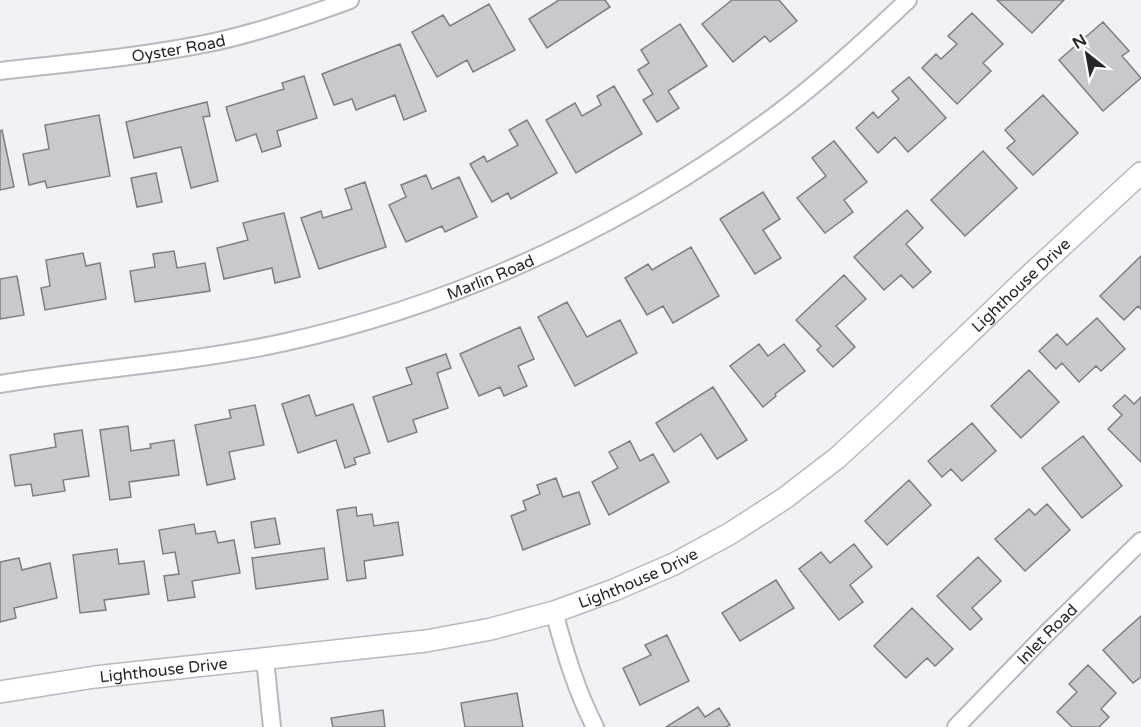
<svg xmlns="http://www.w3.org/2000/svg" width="1141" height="727" font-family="'Varela Round',sans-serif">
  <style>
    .building { fill: #c9c9cd; stroke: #7e7e82; stroke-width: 1.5 }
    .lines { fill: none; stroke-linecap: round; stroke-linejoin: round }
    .minor-casing { stroke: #b8b9bd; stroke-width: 20 }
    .tertiary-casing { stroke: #b8b9bd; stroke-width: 24 }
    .minor { stroke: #fff; stroke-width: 16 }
    .tertiary { stroke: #fff; stroke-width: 21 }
    .labels { text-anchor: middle; stroke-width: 5; stroke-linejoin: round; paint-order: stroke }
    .street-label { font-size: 16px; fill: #262628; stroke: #fff }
  </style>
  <rect width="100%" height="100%" fill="#f2f2f6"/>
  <path class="building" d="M559,0H605L610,7L547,48L529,19Z
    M732,0H779L797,21L770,42L765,36L733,62L702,24Z
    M997,0H1064L1032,33Z
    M489,4L515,50L473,72L467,60L437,77L412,32L443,15L450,26Z
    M972,13L1003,44L983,63L991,71L957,104L922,68L936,54L941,59L957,44L948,36Z
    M1103,22L1129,51L1122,56L1141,78L1103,111L1059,60Z
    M680,24L707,66L668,91L679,108L657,122L643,100L653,94L638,70L649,63L641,50Z
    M400,44L426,111L404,120L395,95L356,110L352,99L334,105L322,74Z
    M304,76L317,118L277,131L281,146L262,152L256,134L236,141L226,107L284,89L282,83Z
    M909,77L946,118L908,152L895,137L878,153L856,128L873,112L878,118L899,99L892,91Z
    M614,86L642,134L576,173L546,120L575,103L582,116L601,105L597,96Z
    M1043,95L1078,133L1033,175L1007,148L1015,141L1005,130Z
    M207,102L210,116L203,117L218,181L191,188L181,147L134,158L126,122Z
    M99,115L110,176L47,188L45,181L29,185L23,154L49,149L45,125Z
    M527,120L557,173L511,199L508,193L492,202L470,164L484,156L487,162L518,145L509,130Z
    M2,130L14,187L0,190V131Z
    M834,141L867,182L844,200L853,212L825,233L797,198L826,176L812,158Z
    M983,151L1017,188L965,236L931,200Z
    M156,173L162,202L137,207L131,178Z
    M426,175L432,189L459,177L477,217L445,232L442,226L406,242L389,205L406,197L401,185Z
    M365,182L386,247L319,269L301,218L321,211L323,218L352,209L345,189Z
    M763,192L780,219L763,230L781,258L755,274L720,219Z
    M907,210L923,228L906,244L931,272L913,288L901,275L884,290L854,257Z
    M284,213L300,277L275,283L272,268L224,279L217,248L248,240L243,223Z
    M691,247L719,296L673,323L663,306L647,315L625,278L648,264L652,270Z
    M174,251L177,268L205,263L210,291L135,302L130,271L155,267L153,254Z
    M83,253L86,266L100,263L106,299L45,310L41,288L50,286L46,260Z
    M1141,256V309L1138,306L1124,320L1100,296Z
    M844,275L866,299L836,326L855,347L833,367L817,350L821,346L796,320Z
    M17,276L24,315L0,319V279Z
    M567,302L587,337L620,320L637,353L575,386L538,317Z
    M1097,318L1125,349L1101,371L1096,366L1079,382L1062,363L1056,369L1039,351L1057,334L1067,345Z
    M520,327L534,359L518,366L527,386L504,396L500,387L479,396L460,354Z
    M759,344L768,356L784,344L805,371L775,394L776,396L763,407L730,366Z
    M446,354L451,368L437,373L448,408L413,420L417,432L388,442L373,397L412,384L406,368Z
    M1029,370L1059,402L1021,438L991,406Z
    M713,387L747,440L717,459L701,434L674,452L656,423Z
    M309,395L316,416L353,404L370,453L354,458L356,464L345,468L336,440L298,453L282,404Z
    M1125,395L1134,404L1141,397V462L1108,429L1122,415L1113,406Z
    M255,405L264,445L229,452L235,479L207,485L195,425L231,418L229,410Z
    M972,423L996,451L962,481L951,469L942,477L928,461Z
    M128,426L131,451L151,448L150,444L174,440L179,475L129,482L131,497L110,500L100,430Z
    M82,430L89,476L63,480L65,491L33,496L31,484L15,486L10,455L56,447L54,434Z
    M1083,436L1122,486L1082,518L1042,468Z
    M630,441L640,461L653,454L669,482L609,515L592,482L618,468L609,452Z
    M556,478L563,497L579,492L590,524L523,550L511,516L526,510L523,501L540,494L537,485Z
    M909,480L931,505L887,545L865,521Z
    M1047,504L1070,530L1025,571L995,539L1029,509L1035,515Z
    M356,507L357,516L372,514L374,526L398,522L403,555L364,561L366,578L347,581L337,510Z
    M275,518L280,544L255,548L251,522Z
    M194,524L196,534L215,531L218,543L234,540L240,573L192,581L195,597L168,601L164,576L179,574L175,552L163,554L159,530Z
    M854,544L872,567L850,585L863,602L839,620L799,569L821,552L830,563Z
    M324,548L328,579L256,589L252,558Z
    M117,549L119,564L144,561L149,594L104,600L106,610L80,613L73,555Z
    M978,557L1001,581L972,608L982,619L970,630L937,596Z
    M19,558L22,570L50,563L57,598L14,608L16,618L0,622V562Z
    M776,580L794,608L740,641L722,613Z
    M912,608L953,649L935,666L927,658L906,678L874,646Z
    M1141,616V677L1133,683L1103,650Z
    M667,635L689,681L640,705L623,668L651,655L645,645Z
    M1088,665L1116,693L1101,709L1109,717L1099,727H1072L1057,712L1077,692L1069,684Z
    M517,693L523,727H465L461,703Z
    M698,707L705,717L719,708L730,725L726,727H666Z
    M383,710L385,727H333L331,718Z"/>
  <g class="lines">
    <g class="minor-casing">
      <g id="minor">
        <path id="s1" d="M0,71C70,63 140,57 209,43C257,33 304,17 350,0"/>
        <path id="s2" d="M0,384C95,368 192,363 286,342C467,302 639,219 786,107C829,74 869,37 908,0"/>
        <path d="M554,612C565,652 576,690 595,727"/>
        <path d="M265,659L272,727"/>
        <path id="s3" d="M956,727L1047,633L1141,541"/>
      </g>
    </g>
    <g class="tertiary-casing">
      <g id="tertiary">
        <path id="s4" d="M0,692L95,677L426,641L491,629L554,612L614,590L674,564L731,533L785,498L837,458L885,414L1028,277L1141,173"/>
      </g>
    </g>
    <use href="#minor" class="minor"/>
    <use href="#tertiary" class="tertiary"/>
  </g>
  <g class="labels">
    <g class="street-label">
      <text dy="6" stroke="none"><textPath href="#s1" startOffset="180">Oyster Road</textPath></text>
      <text dy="6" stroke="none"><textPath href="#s2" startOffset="504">Marlin Road</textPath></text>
      <text dy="6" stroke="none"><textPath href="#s4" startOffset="1137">Lighthouse Drive</textPath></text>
      <text dy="6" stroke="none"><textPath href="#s4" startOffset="651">Lighthouse Drive</textPath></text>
      <text dy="6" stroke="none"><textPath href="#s3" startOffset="130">Inlet Road</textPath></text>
      <text dy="6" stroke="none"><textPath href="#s4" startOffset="165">Lighthouse Drive</textPath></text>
    </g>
  </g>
  <g transform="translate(1087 54) rotate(329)" stroke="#ffffff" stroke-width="4.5" paint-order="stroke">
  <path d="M0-4.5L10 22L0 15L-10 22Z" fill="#262628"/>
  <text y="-9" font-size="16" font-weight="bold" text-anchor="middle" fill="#262628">N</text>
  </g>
</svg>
